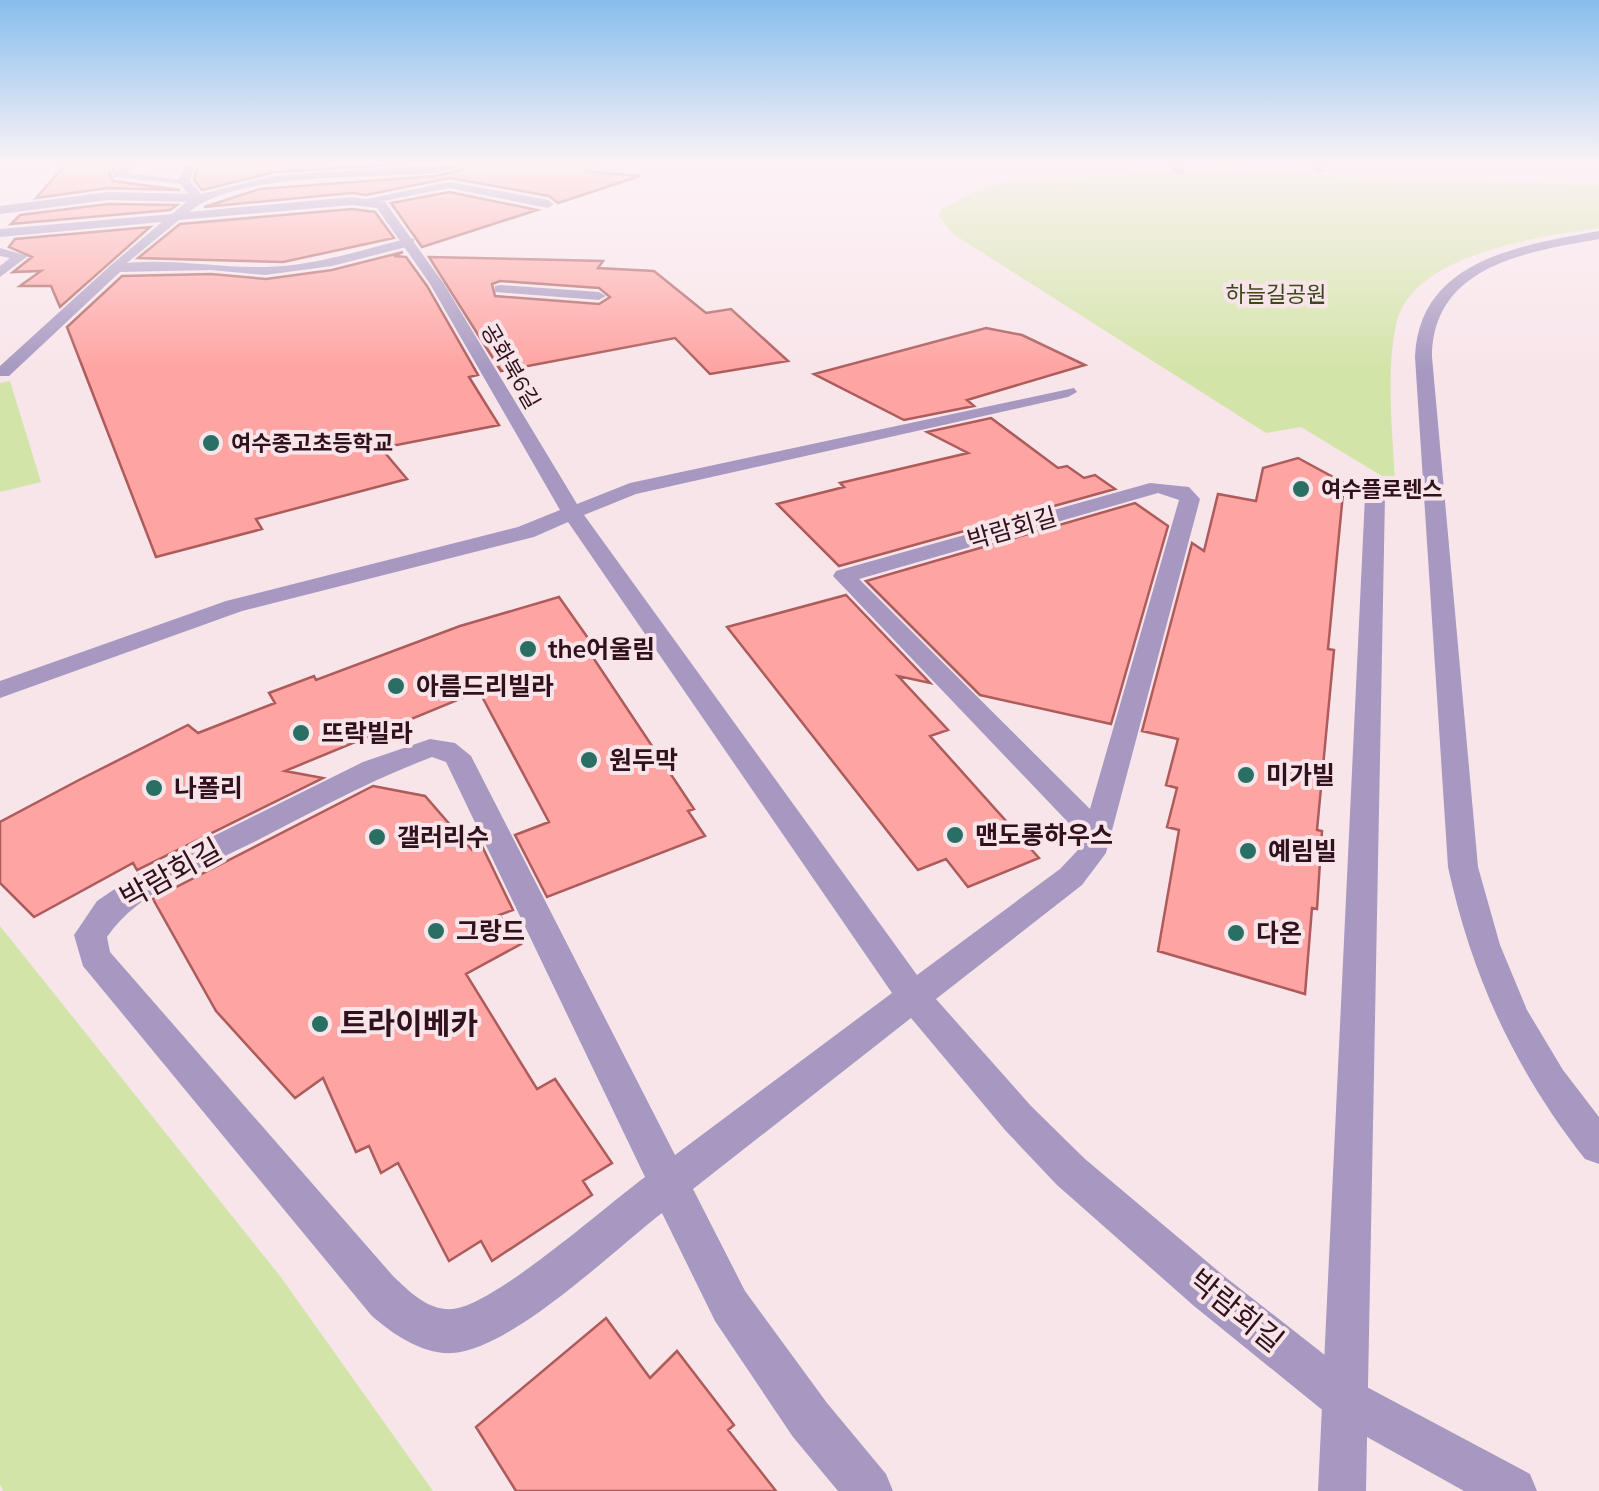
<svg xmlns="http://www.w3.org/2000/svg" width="1599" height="1491" font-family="Mulish,'Noto Sans KR',sans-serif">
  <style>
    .green { fill: #d3e4a8 }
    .building { fill: #fea4a2; stroke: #ad5b5b; stroke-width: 2.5; fill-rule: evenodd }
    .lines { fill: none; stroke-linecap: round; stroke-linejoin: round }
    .service { fill: #a698c0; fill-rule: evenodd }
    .pedestrian { fill: #a698c0; fill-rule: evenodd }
    .minor { fill: #a698c0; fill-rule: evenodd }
    .poi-dot { fill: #296f64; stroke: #f8e5ea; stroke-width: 4 }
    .labels { text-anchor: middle; stroke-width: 8; stroke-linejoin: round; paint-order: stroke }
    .far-park-label { font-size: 22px; fill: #3d471c; stroke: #f8e5ea }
    .far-street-label { font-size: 22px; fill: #30111c; stroke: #f8e5ea }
    .far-poi-label { font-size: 22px; font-weight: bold; fill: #30111c; stroke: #f8e5ea; text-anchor: start }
    .street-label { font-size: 25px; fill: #30111c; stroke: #f8e5ea }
    .poi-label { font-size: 25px; font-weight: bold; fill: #30111c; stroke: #f8e5ea; text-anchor: start }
    .near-street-label { font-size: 30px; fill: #30111c; stroke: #f8e5ea }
    .near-poi-label { font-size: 30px; font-weight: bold; fill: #30111c; stroke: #f8e5ea; text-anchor: start }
  </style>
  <rect width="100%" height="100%" fill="#f8e5ea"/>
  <path class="green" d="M1231,169L1367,178L1599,185V228C1542,236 1415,253 1397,321C1385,369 1393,434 1395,484L1301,427L1266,433L953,234L939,217L941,209L985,187L1016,180Z
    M10,381L41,482L0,492V383Z
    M0,926L280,1276L433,1491H3L0,1484Z"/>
  <path class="building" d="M91,163H122L109,173L113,181L180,190L108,188L36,198L65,165Z
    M198,163H418L275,172L202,190L194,180Z
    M469,163H600L586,171L640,176L558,203L549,196L450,178L366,195L352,193L204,207L260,189L435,176L461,170Z
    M449,192L537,210L422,247L391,203Z
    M108,204L177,205L170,210L11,224L20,215Z
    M352,209L375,212L394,238L283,262L138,258L180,224Z
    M150,227L60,307L51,286H20L41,271L13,272L32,257L9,247L15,239Z
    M403,252L394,256L406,257L427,286L478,375L469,377L499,425L381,448L407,479L256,519L262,529L156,557L67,327L122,276L211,274L266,279L332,270Z
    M429,257L603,261L598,268L654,271L706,313L731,309L788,361L710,374L675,338L501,371ZM500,281L599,288L610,297L599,304L495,296L492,284Z
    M986,328L1022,335L1085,365L967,400L974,406L904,420L814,374Z
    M991,418L1058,468L1067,466L1084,478L1095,475L1115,489L839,566L777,504L844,487L840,483L968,453L927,432Z
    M1298,458L1344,483L1328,649L1334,650L1317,830L1322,831L1317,909L1312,908L1305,994L1158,951L1179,830L1167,827L1177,788L1166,785L1178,739L1142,731L1192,543L1204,551L1218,494L1256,501L1263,468Z
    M1135,503L1168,526L1111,724L980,695L866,581Z
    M846,595L930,683L898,676L948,730L930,736L1039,858L968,887L946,859L918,870L727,627Z
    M559,597L595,648L588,650L694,809L688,811L705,836L547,897L515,835L549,822L479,691L285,771L323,778L137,870L133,863L34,917L0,883V822L79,780L188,725L198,733L275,703L269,693L314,676L316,680L460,626Z
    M373,786L425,796L472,850L482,846L513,910L499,915L521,944L466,974L537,1089L555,1079L612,1163L583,1181L592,1195L492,1261L481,1241L449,1261L398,1163L381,1173L369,1146L356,1152L323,1078L295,1098L216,1011L153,899Z
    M606,1318L650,1378L677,1351L734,1425L728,1430L776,1491H516L476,1427Z"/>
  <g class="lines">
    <path class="service" d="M128,163H140L128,173L190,181L184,184L113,177V173Z
      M1165,163H1176L1187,172L1177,174Z
      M1311,163H1321L1326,171L1316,173Z
      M1495,163H1562L1557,166Z
      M449,182L548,200L554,204L548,208L449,188L363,205L357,201Z
      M108,192L198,194L204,198L198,202L108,200L0,214V206Z
      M409,238L414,239V245L332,266L265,275L211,270L120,272L9,376H0V366L111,265C162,256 214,268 265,267C314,266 362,250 409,238Z
      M0,248L28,256L0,277V266L10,258L0,256Z
      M500,285L599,292L606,296L599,300L495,292V286Z"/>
    <path class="pedestrian" d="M1375,490L1385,496L1366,1491H1318L1365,496Z"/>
    <path class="minor" d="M185,163H195L190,181L201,194L275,176L466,163C450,174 420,174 399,175C344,178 231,176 189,212L352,197L385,202L444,284L577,504L630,483L1074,388L1077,392L1068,397L636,494L584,515L917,975L1060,869L1077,851L1082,837L833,576L836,571L1150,483L1189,487L1200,499L1106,853L1082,885L936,999L1031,1106L1085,1159L1224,1276L1363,1385L1530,1474L1537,1491H1464L1331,1417L1194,1306L1057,1185L1005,1130L911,1018L693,1189L745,1291L827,1403L886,1474L893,1491H838L793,1437L715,1321L662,1213C614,1250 512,1349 453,1353C423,1355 392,1334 371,1315L83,966L74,935L97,901L137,874L363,762L430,739L455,743L471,756L675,1155L892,993L568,522L534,537L242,611L0,698V681L226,601L518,527L560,510L430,284L377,208L352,205L179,220L116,272L111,271V265L162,222L0,237V229L172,214L191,198L178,181ZM1158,493L1179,500L1090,809L859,579ZM432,757L446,762L645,1177C607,1205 493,1306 453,1309C428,1311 410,1292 393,1276L110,952L107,937C140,889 205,867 256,841C314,811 371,780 432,757Z
      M1599,231V239C1527,252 1433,265 1432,357L1478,867L1500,945L1527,1010L1563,1070L1599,1117V1164L1585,1159C1515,1070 1472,977 1448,867L1415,357C1419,259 1522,245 1599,231Z"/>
  </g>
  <linearGradient id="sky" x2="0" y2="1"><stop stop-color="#87beed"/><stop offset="0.44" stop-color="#fcf3f6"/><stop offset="1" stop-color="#fcf3f6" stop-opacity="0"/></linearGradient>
  <rect width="1599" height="371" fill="url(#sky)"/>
  <g class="poi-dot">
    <circle cx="211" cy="443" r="10"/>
    <circle cx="1301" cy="489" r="10"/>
    <circle cx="528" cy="649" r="10"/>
    <circle cx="396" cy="686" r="10"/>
    <circle cx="301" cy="733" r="10"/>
    <circle cx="589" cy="760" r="10"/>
    <circle cx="1246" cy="775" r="10"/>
    <circle cx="154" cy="788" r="10"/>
    <circle cx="955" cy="835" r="10"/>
    <circle cx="377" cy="837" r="10"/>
    <circle cx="1248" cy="851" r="10"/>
    <circle cx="436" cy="931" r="10"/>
    <circle cx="1236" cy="933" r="10"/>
    <circle cx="320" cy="1024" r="10"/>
  </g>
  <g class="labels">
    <g class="far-park-label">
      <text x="1276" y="302">하늘길공원</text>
    </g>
    <g class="far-street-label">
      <text transform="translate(511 366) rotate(60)" y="8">공화북6길</text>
    </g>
    <g class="far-poi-label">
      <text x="231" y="451">여수종고초등학교</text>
      <text x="1321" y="497">여수플로렌스</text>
    </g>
    <g class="street-label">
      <text transform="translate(1012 528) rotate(-16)" y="9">박람회길</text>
    </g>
    <g class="poi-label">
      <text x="548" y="658">the어울림</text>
      <text x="416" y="695">아름드리빌라</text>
      <text x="321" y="742">뜨락빌라</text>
      <text x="609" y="769">원두막</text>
      <text x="1266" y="784">미가빌</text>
      <text x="174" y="797">나폴리</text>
      <text x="975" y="844">맨도롱하우스</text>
      <text x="397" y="846">갤러리수</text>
      <text x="1268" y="860">예림빌</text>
      <text x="456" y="940">그랑드</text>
      <text x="1256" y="942">다온</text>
    </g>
    <g class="near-street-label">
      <text transform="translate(171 874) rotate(-29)" y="10">박람회길</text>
      <text transform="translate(1236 1311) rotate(39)" y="10">박람회길</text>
    </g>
    <g class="near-poi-label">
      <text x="340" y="1034">트라이베카</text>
    </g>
  </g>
</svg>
